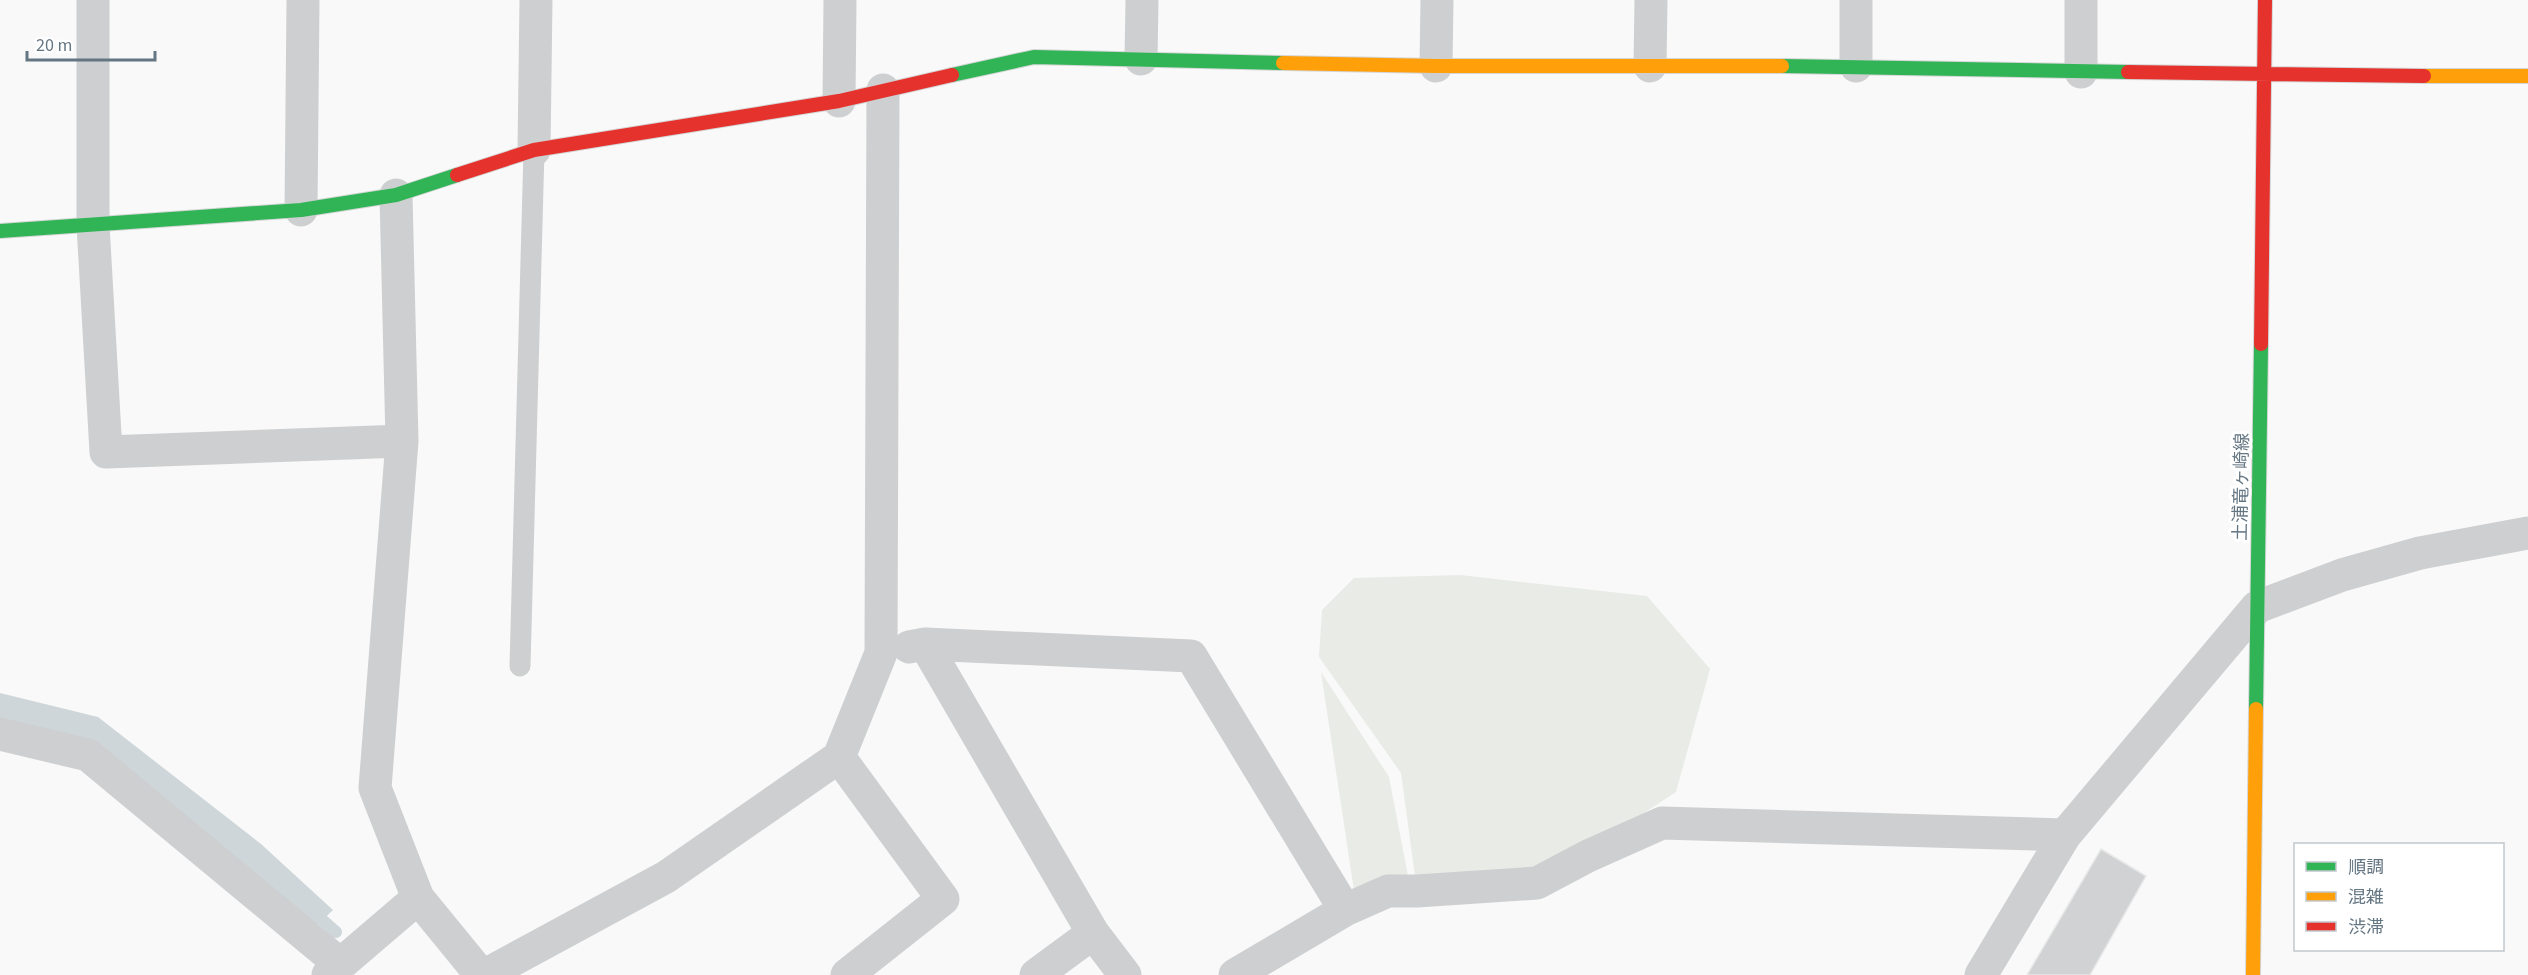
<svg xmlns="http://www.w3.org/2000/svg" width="2528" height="975" font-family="'Source Sans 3','Noto Sans JP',sans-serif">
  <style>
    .green { fill: #e8ebe6 }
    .water { fill: #ced6d9 }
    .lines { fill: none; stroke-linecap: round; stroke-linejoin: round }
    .stream { stroke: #ced6d9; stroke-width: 12 }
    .building { fill: #d0d2d3; stroke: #e8e8e8; stroke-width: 1.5 }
    .fast-casing { stroke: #d5d6d7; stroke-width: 16 }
    .slow-casing { stroke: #d5d6d7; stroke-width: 16 }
    .jam-casing { stroke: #d5d6d7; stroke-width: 16 }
    .lane { stroke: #cecfd0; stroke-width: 21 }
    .street { stroke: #cecfd0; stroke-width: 33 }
    .fast { stroke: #30b455; stroke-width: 14 }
    .slow { stroke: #ff9f0a; stroke-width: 14 }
    .jam { stroke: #e5322d; stroke-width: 14 }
    .labels { text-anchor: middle; stroke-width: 6; stroke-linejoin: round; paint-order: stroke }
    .street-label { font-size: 18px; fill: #657683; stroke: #fff }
  </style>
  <rect width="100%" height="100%" fill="#f9f9f9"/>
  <path class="green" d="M1460,575L1647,596L1710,669L1676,792L1537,883L1417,891L1401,773L1319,657L1322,610L1354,578Z
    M1321,672L1389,777L1409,881L1355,897Z"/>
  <path class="water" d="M0,693L98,717L261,844L333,910L312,930L238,864L0,720Z"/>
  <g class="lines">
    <path class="stream" d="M310,909L336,932"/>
  </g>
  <path class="building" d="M2101,849L2146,876L2090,975H2027Z"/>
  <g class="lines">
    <g class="fast-casing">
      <path id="fast" d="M1782,66L2128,72
        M952,75L1034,57L1283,63
        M0,231L301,210L396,195L457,175
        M2256,709L2261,344"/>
    </g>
    <g class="slow-casing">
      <path id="slow" d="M1283,63L1436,66H1782
        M2424,76H2528
        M2253,975L2256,709"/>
    </g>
    <g class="jam-casing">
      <path id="jam" d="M2128,72L2424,76
        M457,175L534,150L839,101L952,75
        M2261,344L2265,0"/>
    </g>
    <path class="lane" d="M520,666L534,150"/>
    <path class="street" d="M93,0V225L106,452L402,441
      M1856,0V66
      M1141,59L1142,0
      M1436,66L1437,0
      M1650,66L1651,0
      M2081,72V0
      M839,101L840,0
      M534,150L536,0
      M396,195L402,441L375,788L418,898L481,975
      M301,210L303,0
      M925,644L1191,656L1345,910
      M909,647L925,644L1093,933L1036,975
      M0,734L88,755L340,964
      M839,757L943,899L847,975
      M1093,933L1125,975
      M328,975L418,898
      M485,975L666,877L839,757L881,653L883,90
      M1235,975L1345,910L1388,891H1417L1537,883L1588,856L1662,823L2065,835
      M1981,975L2065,835L2257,607L2342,575L2420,553L2528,533"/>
    <use href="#fast" class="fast"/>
    <use href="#slow" class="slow"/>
    <use href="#jam" class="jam"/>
  </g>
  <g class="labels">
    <g class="street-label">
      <text transform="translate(2241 487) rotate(-89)" y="6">土浦竜ヶ崎線</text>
    </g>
  </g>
  <rect x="2294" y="843" width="210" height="108" fill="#ffffff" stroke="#c1c8cd" stroke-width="1.5"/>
  <rect x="2306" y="862" width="30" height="9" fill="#30b455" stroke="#c1c8cd" stroke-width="1.5"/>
  <text x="2348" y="873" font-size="18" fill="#657683">順調</text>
  <rect x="2306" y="892" width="30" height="9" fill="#ff9f0a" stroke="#c1c8cd" stroke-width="1.5"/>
  <text x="2348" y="903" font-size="18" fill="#657683">混雑</text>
  <rect x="2306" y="922" width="30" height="9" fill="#e5322d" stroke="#c1c8cd" stroke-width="1.5"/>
  <text x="2348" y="933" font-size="18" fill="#657683">渋滞</text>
  <path d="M27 51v9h128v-9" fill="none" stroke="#657683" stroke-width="3"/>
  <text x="36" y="51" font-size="18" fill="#657683" stroke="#ffffff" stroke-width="4.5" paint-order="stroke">20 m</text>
</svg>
